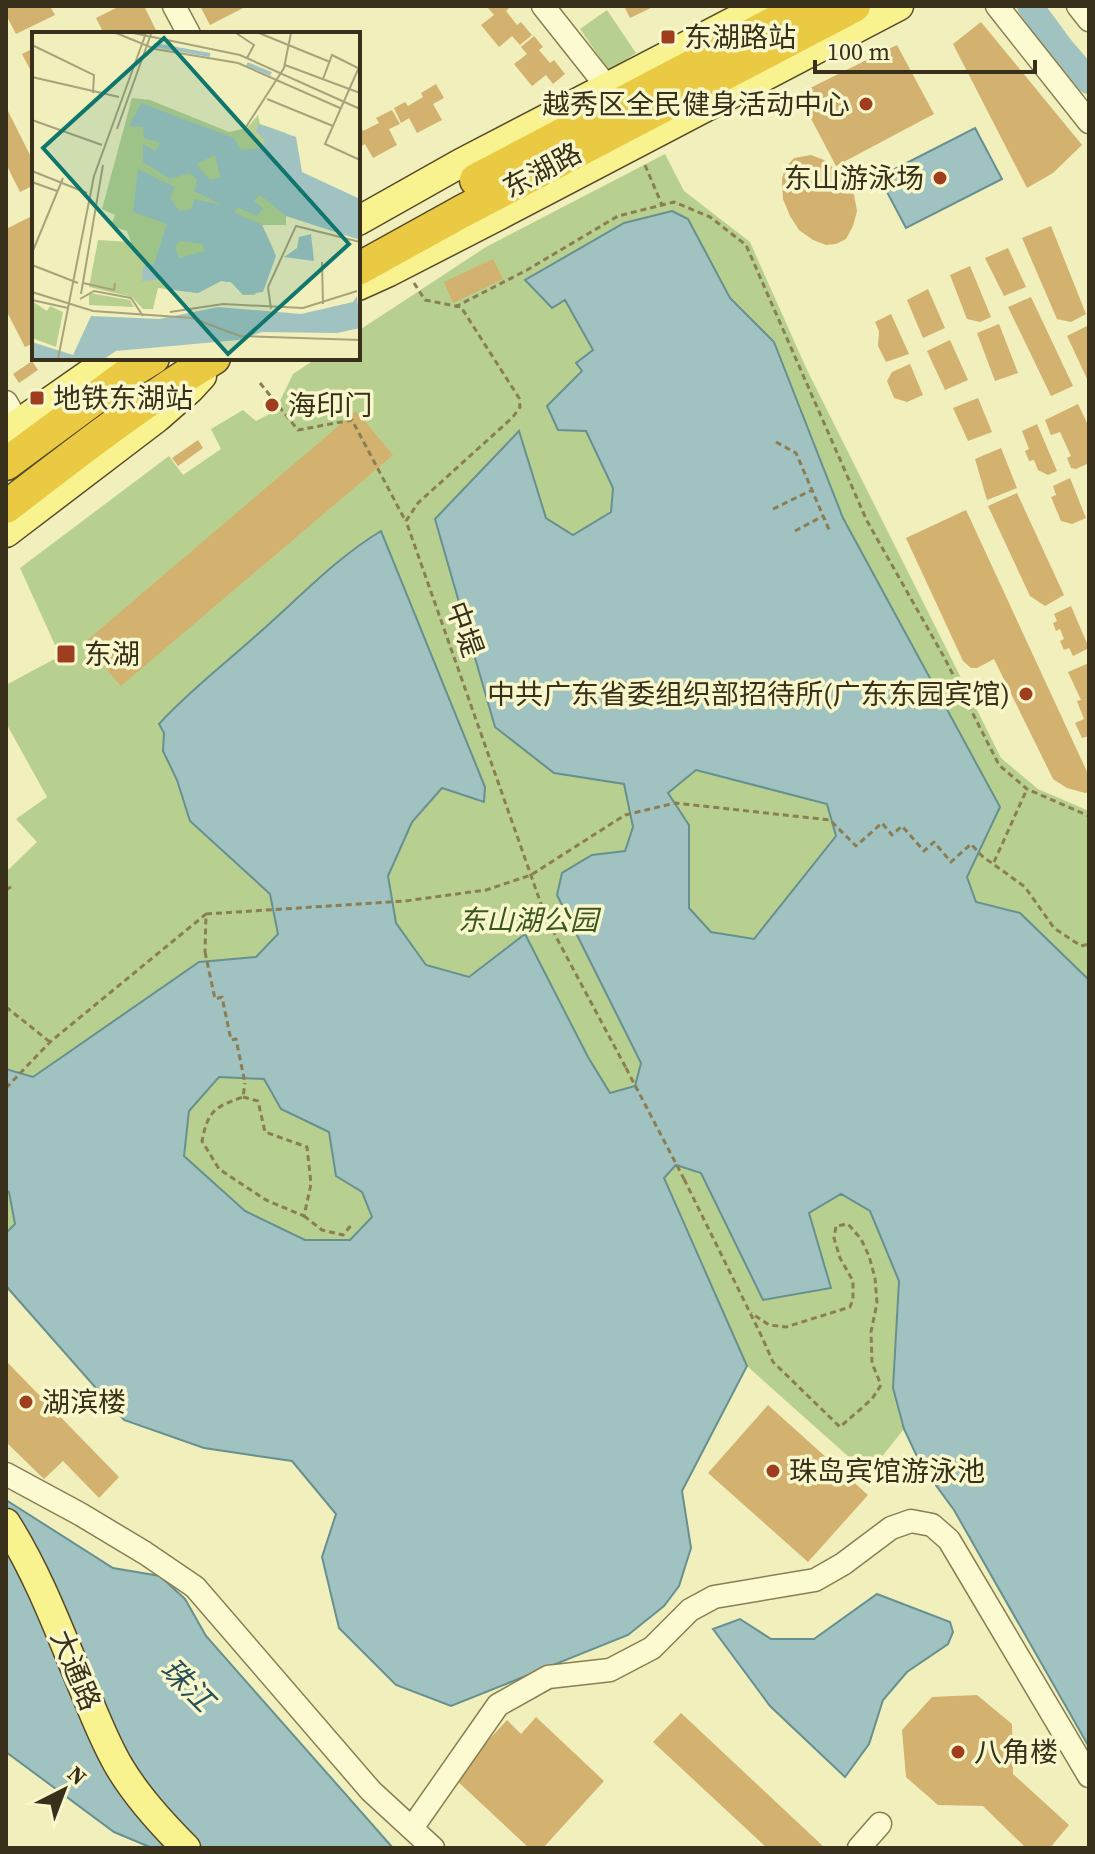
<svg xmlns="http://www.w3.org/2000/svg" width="1095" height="1854" font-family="'Source Serif 4','Noto Sans SC',serif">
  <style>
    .green { fill: #b8d08f }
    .water { fill: #a0c2c0; stroke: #679090; stroke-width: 2; fill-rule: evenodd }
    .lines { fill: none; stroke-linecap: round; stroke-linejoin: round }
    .river { stroke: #a0c2c0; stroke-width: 26 }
    .building { fill: #d3b16e }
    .minor-casing { stroke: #8a7e54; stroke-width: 25 }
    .major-casing { stroke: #574a29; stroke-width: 31 }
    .highway-casing { stroke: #574a29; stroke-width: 35 }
    .path { stroke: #8a7e54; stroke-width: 3; stroke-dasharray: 6 4; stroke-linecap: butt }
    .minor { stroke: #fcfad0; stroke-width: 22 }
    .major { stroke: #f9f38f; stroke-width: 28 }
    .highway { stroke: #eaca43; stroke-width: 32 }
    .path-bridge { stroke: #8a7e54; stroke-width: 3; stroke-dasharray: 6 4; stroke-linecap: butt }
    .poi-dot { fill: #9f3e1f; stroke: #f8f7cc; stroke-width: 3 }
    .labels { text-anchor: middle; stroke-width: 7; stroke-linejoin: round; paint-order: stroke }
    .poi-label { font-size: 28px; fill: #38301a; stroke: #f8f7cc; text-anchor: start }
    .street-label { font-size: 28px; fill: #38301a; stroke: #f8f7cc }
    .park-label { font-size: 28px; font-style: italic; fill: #3b561f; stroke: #f8f7cc }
    .water-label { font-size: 30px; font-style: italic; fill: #285059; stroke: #f8f7cc }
    .inset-river { fill: none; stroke: #a0c2c0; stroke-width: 4 }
    .inset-road { fill: none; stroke: #a7a37b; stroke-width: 2 }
    .view { fill: #0f766e; fill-opacity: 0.15; stroke: #0f766e; stroke-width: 4 }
    .inset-edge { fill: none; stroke: #38301a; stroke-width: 4 }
  </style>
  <rect width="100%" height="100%" fill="#f1efbc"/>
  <path class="green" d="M607,10L636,53L609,71L580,29Z
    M665,154L684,191L750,242L807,370L1001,758L1038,789L1089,811V1227L904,1429L868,1474L747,1366L682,1491L691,1548L396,1685L339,1628L322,1557L336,1514L292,1461L204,1448L124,1420L6,1286V872L37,842L16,819L47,797L6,723V685L60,656L20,568L169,456L183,475L221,449L211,429L243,410L256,421L275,411L293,374L317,358H358V331L486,247Z"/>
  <path class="water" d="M975,128L1002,179L906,228L879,177Z
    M672,211L688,219L730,298L774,342L843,518L1000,807L967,877L976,902L1020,913L1089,980V1747L954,1510L921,1465L904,1429L893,1388L899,1281L870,1211L841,1194L809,1213L831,1288L763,1300L701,1173L676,1165L664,1178L747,1366L682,1491L691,1548L679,1586L664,1606L628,1635L451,1706L396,1685L339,1628L322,1557L336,1514L292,1461L204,1448L124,1420L6,1286V1233L15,1224L9,1192L6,1190V1069L33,1077L199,962L256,957L278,934L270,894L190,821L177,780L163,751L164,733L159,724C189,691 226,663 259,633C299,598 336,558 381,531L485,787L484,802L442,788L412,822L388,876L396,923L426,965L469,977L525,934L588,1057L610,1093L635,1086L641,1063L557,895L562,873L592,855L625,851L633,827L624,784L554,773L495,727L435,519L519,431L546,518L573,535L611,512L613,488L586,431L558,430L547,406L582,371L576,363L593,350L565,300L552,308L525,280L624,223ZM696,770L827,804L836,836L754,939L711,932L689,908V825L668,793ZM219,1077L264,1079L281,1109L329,1132L336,1176L362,1192L372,1217L350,1240H305L245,1211L184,1156L189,1111Z
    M6,1500L113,1568L160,1576L185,1599L206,1636L393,1848H152L114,1832L6,1752Z
    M877,1594L950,1622L953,1632L948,1644L907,1672L883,1700L869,1744L845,1777L770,1706L713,1629L740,1619L771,1639H814Z"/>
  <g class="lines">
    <path class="river" d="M1030,6L1060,47L1089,81"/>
  </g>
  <path class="building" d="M6,6H50L55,15L16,34L6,15Z
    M120,6H144L158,34H104L96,18Z
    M200,6H247L210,25Z
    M490,6H507L509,8L506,11L517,25L521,22L532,35L520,45L512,36L499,47L481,25L494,15L488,8Z
    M624,6H655L630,18Z
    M981,22L1082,145L1053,173L1027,188L953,44Z
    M534,36L543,47L539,50L550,63L554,60L565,74L553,84L546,75L532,86L514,64L527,54L521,47Z
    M897,45L934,114L836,166L798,94Z
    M34,48V77L22,54Z
    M436,84L444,98L433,104L442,120L417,133L409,118L401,123L394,108L405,102L408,106L423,97L421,93Z
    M6,107L34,163V185L20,192L6,164Z
    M392,110L400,124L389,129L397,145L373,158L365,144L358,148V129L361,127L363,131L379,123L376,118Z
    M811,155L824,160L831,166L847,182L854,195L857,211L853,226L846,239L836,244L826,245L813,240L799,230L790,216L783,199L782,179L785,168L794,158Z
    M34,215V343L25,347L6,310V229Z
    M1051,226L1086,314L1071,322L1057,319L1022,238Z
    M1008,248L1026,287L1004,296L985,258Z
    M493,259L503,279L453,303L444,282Z
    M970,266L991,317L980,322L967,319L950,275Z
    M928,289L945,328L923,338L907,300Z
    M1031,297L1073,386L1051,396L1008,307Z
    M891,314L909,354L886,362L878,346L879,331L875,322Z
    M999,324L1018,373L995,381L977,333Z
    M1089,325V383L1067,336Z
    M950,340L968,380L945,390L927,351Z
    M32,361L38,370L19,383L13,374Z
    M910,364L923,395L907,402L894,398L887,381L892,372Z
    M978,398L992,432L968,441L953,408Z
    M1078,404L1089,427V463L1076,469L1071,468L1067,458L1071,456L1060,432L1051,435L1045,420Z
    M356,411L393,455L121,686L84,643Z
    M1037,424L1057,471L1048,475L1038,470L1034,460L1029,461L1025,451L1029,449L1022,431Z
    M198,440L203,448L178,466L172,458Z
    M1001,448L1017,488L987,500L975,459Z
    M1070,478L1086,518L1072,524L1061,521L1051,497L1056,495L1053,486Z
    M1017,493L1064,595L1045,606L1030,596L988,506Z
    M966,510L1089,776V792L1085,793L1067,788L1053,779L994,659L977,668H971L963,661L906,538Z
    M1071,606L1089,648L1073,656L1069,648L1064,650L1060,641L1064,639L1060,629L1056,631L1053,623L1057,621L1054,614Z
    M1089,663V736L1082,738L1075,723L1084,719L1077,701L1081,700L1068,672Z
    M6,1361L119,1477L99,1498L63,1461L44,1479L6,1442Z
    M768,1405L868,1495L808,1562L708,1473Z
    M977,1695L1012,1724L1013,1774L1069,1825L1050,1848H1026L983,1806L938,1805L906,1777L902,1730L932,1697Z
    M681,1713L825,1848H767L653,1742Z
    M536,1717L604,1781L543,1848H529L454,1778L507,1720L521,1734Z"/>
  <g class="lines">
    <g class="minor-casing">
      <path id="minor" d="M174,6L189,34
        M543,6L608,88
        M997,6L1089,122
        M1078,6L1089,20
        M6,402L18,423
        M6,1474L80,1514L145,1553L195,1587L371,1791L433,1848
        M412,1828L498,1705L548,1677L610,1670L652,1648L690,1610L714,1597L815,1580L843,1564L891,1528L911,1521L932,1525L949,1540L1089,1776
        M859,1848L880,1824"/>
    </g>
    <g class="major-casing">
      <path id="major" d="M358,221L461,163L763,6
        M358,286L389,272L500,215L899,6
        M6,432L89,374L128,358
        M6,533L157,418L190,389L202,376
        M6,1523C39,1575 60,1633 84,1690C95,1716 105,1743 120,1768C138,1798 161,1823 186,1848"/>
    </g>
    <g class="highway-casing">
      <path id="highway" d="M476,180L806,6
        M358,269L461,212L854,6
        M6,464L129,373L153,358
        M6,507C74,455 141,402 214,358"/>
    </g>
    <path class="path" d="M645,165L662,205
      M414,283L425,300L461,307L519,398L520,407L513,417L418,503L406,521L546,918L626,1068
      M455,307L527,270L618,216L674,202L710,217L746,245L867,521L944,657L999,765L1027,789L1089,816
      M260,383L298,430L352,420L405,520
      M776,442L796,453L830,532
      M773,509L812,490
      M795,531L823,516
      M994,862L1027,789
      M6,890L12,886
      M206,914L405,901L486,890L531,875L625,815L675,803L830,820L856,846L882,823L892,835L902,826L924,851L934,842L951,862L971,844L982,856L1025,887L1054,928L1081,946L1089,944
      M6,1007L50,1042
      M6,1088L50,1042L206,914L205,952
      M243,1097L258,1101L265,1132L307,1147L311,1184L304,1216L266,1200L219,1169L202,1141C208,1111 214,1107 243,1097L245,1083
      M684,1179L761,1335L773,1362L840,1427L872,1399L881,1385L872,1363L871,1332L877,1303L875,1278L869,1256L861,1239L848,1224L836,1226L834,1238L840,1258L853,1281V1299L850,1307L786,1327L769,1325L751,1313
      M304,1216L322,1230L343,1235L353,1223"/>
    <use href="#minor" class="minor"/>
    <use href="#major" class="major"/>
    <use href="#highway" class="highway"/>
    <path class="path-bridge" d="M205,952L215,999L222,997L231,1040L236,1039L245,1083
      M626,1068L684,1179"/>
  </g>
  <g class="poi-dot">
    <rect x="660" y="29" width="16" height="16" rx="4"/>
    <circle cx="866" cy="104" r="8"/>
    <circle cx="940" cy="178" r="8"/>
    <rect x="29" y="390" width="16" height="16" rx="4"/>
    <circle cx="272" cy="405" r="8"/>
    <rect x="56" y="644" width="20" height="20" rx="4"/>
    <circle cx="1026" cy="694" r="8"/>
    <circle cx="26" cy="1402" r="8"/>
    <circle cx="773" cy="1471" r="8"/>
    <circle cx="958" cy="1752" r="8"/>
  </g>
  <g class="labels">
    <g class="poi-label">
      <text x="684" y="47">东湖路站</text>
      <text x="850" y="114" text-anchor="end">越秀区全民健身活动中心</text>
      <text x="924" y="188" text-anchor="end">东山游泳场</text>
      <text x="53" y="408">地铁东湖站</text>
      <text x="288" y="415">海印门</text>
      <text x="84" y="664">东湖</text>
      <text x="1010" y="704" text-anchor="end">中共广东省委组织部招待所(广东东园宾馆)</text>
      <text x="42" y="1412">湖滨楼</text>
      <text x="789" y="1481">珠岛宾馆游泳池</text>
      <text x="974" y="1762">八角楼</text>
    </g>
    <g class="street-label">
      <text transform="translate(542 170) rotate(-28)" y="10">东湖路</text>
      <text transform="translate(465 629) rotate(70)" y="10">中堤</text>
      <text transform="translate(76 1670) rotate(67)" y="10">大通路</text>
    </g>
    <g class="park-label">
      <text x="528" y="930">东山湖公园</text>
    </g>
    <g class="water-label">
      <text transform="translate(187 1685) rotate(45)" y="10">珠江</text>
    </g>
  </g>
  <g transform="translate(32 32)">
    <rect width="328" height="328" fill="#f1efbc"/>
    <path d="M100,66L118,68L197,100L215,96L226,83L228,92L254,101V193H230L242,219L223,263H211L199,250L189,249L166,261L126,256L121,277H111L100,265L57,255L66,208L99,210L95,199L79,194L83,183L70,177ZM57,261L98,268L102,275L57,273ZM0,269L15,279L18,274L31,280L24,315L0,306Z" fill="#b8d08f"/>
    <path d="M109,71L202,106L209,118L230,116L233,109L224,99L227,92L264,105L270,140L328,167V208L254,184L228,163L222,169L231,176L225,184L206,176L202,180L230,193L244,224L231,260L211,263L199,250L189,249L166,261L134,257L131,247L110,249L111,234L122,232L135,192L101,180L106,137L143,155L138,166L147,179L160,177L162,167L189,173L162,159L165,148L158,141L138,147L111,130V112L123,119L129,111L112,106L111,95L97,94ZM183,123L188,145L178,148L165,132ZM148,209L170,212L173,219L147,226L143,214ZM279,202L282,229L252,225L265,216L267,205ZM325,264L328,296L305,301L230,300L206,308L84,319L72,327H0V310L41,323L59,284L127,287L186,275L269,282L321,270Z" fill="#a0c2c0" fill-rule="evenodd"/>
    <path class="inset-river" d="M122,13L178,23M215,32L239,42"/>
    <path class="inset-road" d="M84,1L123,17L206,31L308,76M101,1L208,23L328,77M204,1L222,13L215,26M227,1L298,30M0,13L62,43L61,61M253,33L328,61M328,33L293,112L328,128M0,45L87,65M291,47L300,23L328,37M235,67L301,94M0,88L70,113M214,95L252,36L259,1M85,97L119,2M0,139L55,161M0,150L25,159M0,221L31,146M328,229V299M290,230L291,272M0,233L46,251M51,251L82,258L83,251M0,260L61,279L160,286L208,304L328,308M49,262L71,133M48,267L62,259L99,266L111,284M0,268L36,276M239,277L236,255L264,194L328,210M138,280L191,272L271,276L325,259M26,327L62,144L114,1"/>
    <path class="view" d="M132,6L317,212L196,322L11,116Z"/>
    <rect width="328" height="328" class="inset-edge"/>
  </g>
  <rect width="1095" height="1854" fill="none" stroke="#38301a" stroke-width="16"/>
  <g transform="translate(64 1790) rotate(42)" stroke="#f8f7cc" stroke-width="6" paint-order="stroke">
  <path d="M0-6L14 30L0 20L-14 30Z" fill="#38301a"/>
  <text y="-12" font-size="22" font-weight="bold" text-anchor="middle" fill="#38301a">N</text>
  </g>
  <path d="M815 60v12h220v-12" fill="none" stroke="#38301a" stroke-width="4"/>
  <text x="827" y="60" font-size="24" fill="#38301a" stroke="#f8f7cc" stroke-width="6" paint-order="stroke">100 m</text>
</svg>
